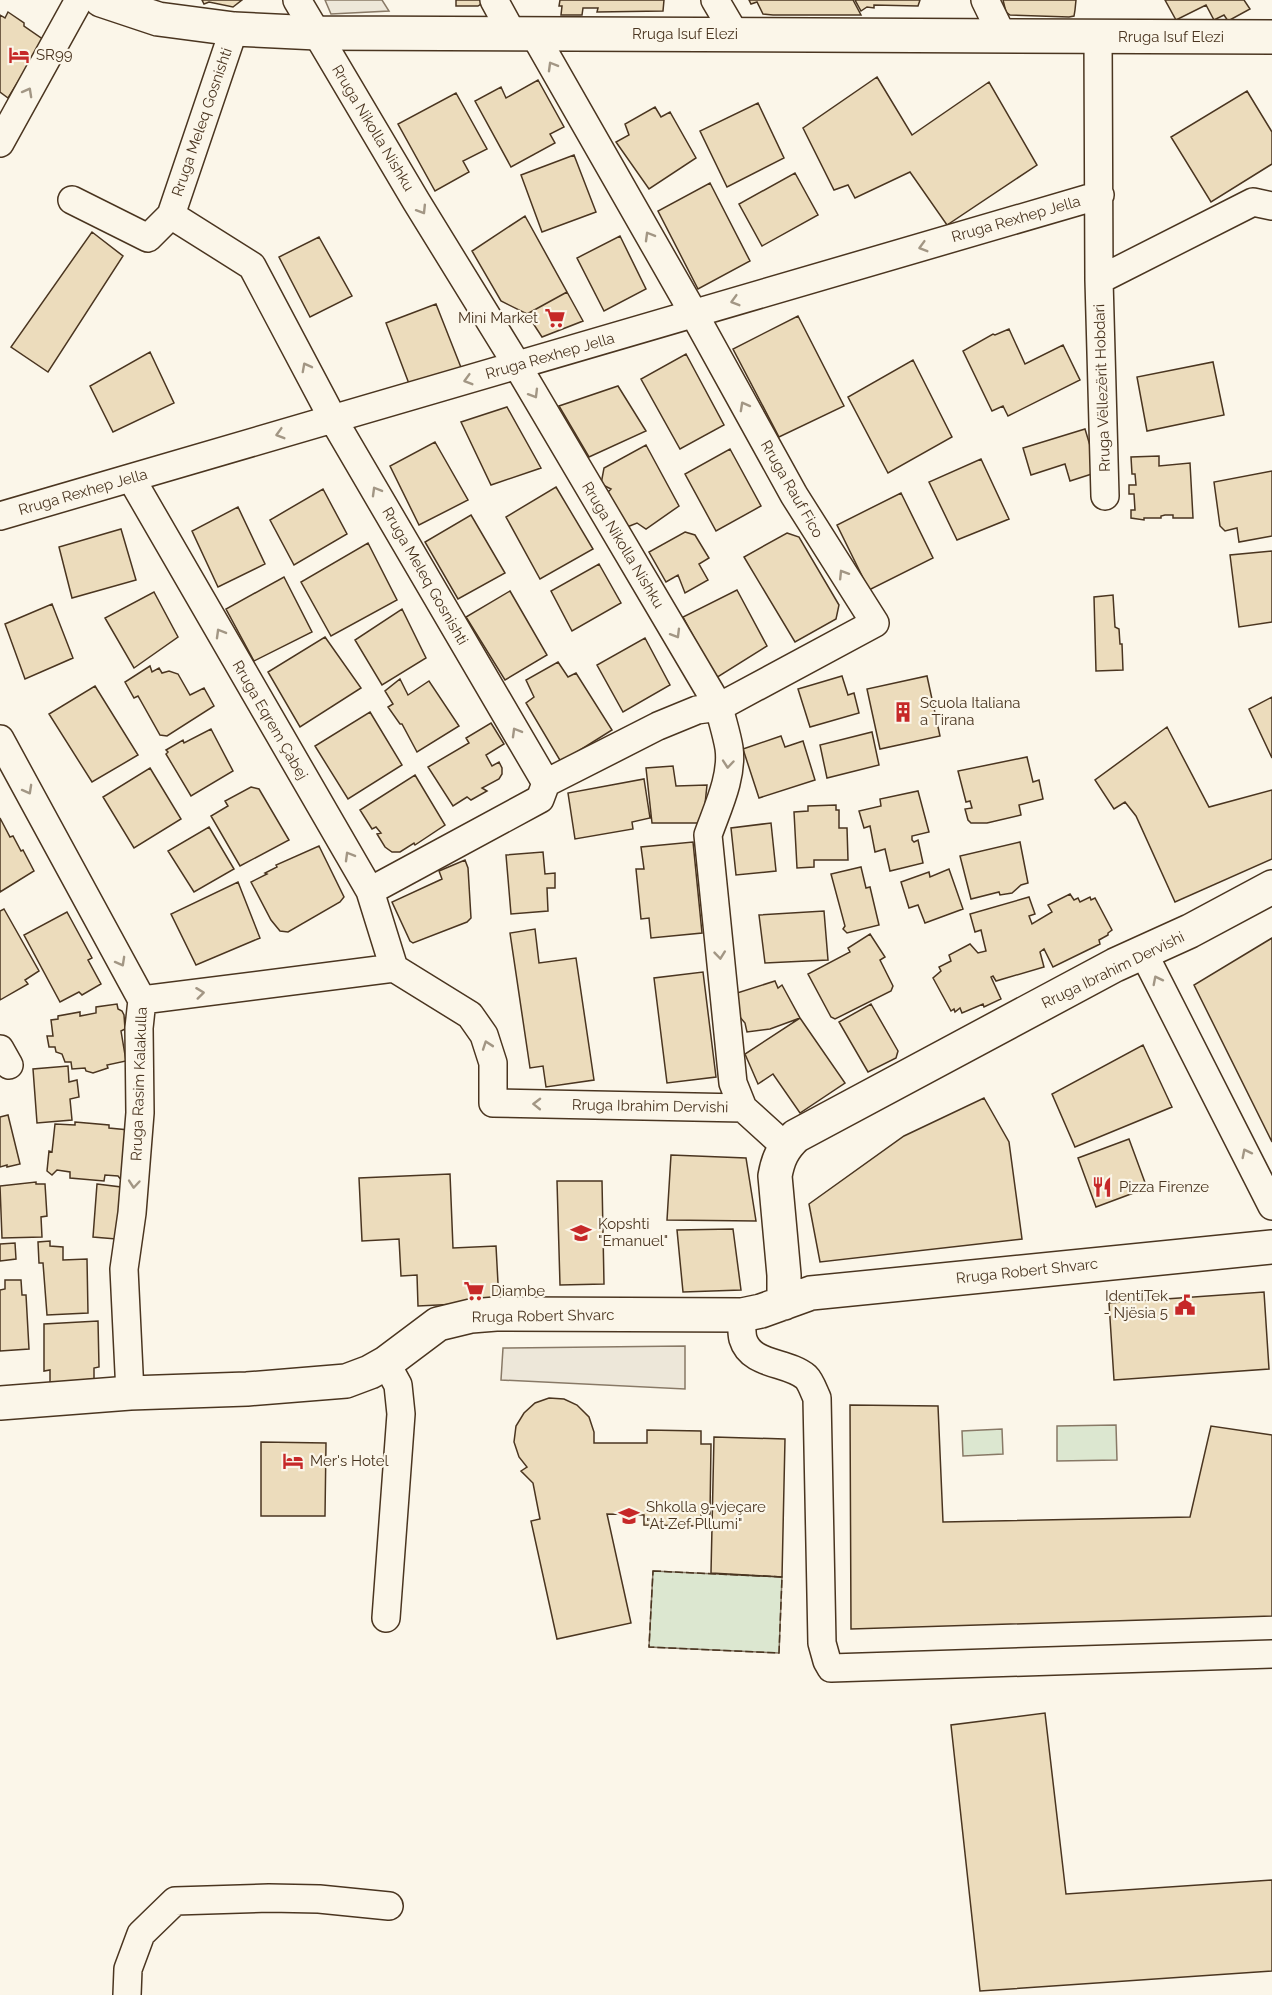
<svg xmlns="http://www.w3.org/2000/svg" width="1272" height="1995" font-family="Raleway,sans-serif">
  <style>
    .green { fill: #dce7d0; stroke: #887966; stroke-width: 1.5 }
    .parking { fill: #ede7d9; stroke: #887966; stroke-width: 1.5 }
    .building { fill: #ecdcbc; stroke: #4a3520; stroke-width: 1.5 }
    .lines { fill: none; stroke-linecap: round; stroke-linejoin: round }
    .minor-casing { stroke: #4a3520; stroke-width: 30 }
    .tertiary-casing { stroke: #4a3520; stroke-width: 36 }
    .secondary-casing { stroke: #4a3520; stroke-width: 36 }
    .minor { stroke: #fbf6e9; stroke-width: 27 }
    .tertiary { stroke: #fbf6e9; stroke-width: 33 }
    .secondary { stroke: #fbf6e9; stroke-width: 33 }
    .fence { stroke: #4a3520; stroke-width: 1.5; stroke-dasharray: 8 3; stroke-linecap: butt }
    .oneway { stroke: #a29684 }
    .labels { text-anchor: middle; stroke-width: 4.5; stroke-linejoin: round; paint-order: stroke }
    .street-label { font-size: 15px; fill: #4a3520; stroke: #fbf6e9 }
    .poi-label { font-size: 15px; fill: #4a3520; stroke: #fbf6e9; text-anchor: start }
  </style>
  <rect width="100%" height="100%" fill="#fbf6e9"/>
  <path class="green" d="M1116,1425L1117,1460L1057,1461V1426Z
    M1002,1429L1003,1454L963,1456L962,1431Z
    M653,1571L782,1577L779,1653L649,1647Z"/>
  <path class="parking" d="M325,0H382L389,11L331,14Z
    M685,1346V1389L501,1380L503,1348Z"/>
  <path class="building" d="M202,0H242L233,7L209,2L204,4Z
    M456,0H483L484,2L478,6H456Z
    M560,0H664L663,11L597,12L598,8H583L582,15H561L562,6H559Z
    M749,0H853L861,15H773L763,14L757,2L751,4Z
    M855,0H920L918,6L874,5V8L867,7L861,11Z
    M1003,0H1076L1075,10L1074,16L1069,17L1010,15L1006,12Z
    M1165,0H1244L1250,9L1228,21L1224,15L1214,20L1206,5L1176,20Z
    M8,12L24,23V26L44,40L8,98L0,92V15L5,18Z
    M877,77L912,135L989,82L1037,165L947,225L910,172L855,198L848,185L834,190L803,128Z
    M538,80L564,127L550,134L555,143L511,167L475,101L501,87L506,98Z
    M1247,91L1272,132V164L1211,202L1171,137Z
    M456,93L487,149L463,161L469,172L435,191L398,124Z
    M758,103L784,158L727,187L700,131Z
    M655,107L661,117L670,112L696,158L649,189L616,142L629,135L625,124Z
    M574,155L596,212L542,232L521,175Z
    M795,173L818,215L762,246L739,204Z
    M710,183L750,261L698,289L658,211Z
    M525,216L567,292L527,314L501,301L472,251Z
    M92,232L123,256L48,372L11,347Z
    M620,236L646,289L604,311L577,258Z
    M319,237L352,296L310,317L279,257Z
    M567,292L583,321L542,337L527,314Z
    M436,304L462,370L411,389L386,323Z
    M798,316L844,406L779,437L733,349Z
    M1009,329L1025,364L1063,345L1080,380L1008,416L1003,406L992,411L963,351L993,334L995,335Z
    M150,352L174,403L113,432L90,386Z
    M686,354L724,425L680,449L641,379Z
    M913,360L952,437L888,473L848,397Z
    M1213,362L1224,415L1147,431L1137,377Z
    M618,386L646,431L589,457L559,406Z
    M507,407L541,468L491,485L461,422Z
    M1085,429L1098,472L1070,481L1065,464L1031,475L1023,448Z
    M435,442L468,500L419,525L390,466Z
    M646,445L679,506L646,529L637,523L627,527L600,500L611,489L601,484L604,468Z
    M730,449L761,506L716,531L685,474Z
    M1159,456V466L1190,463L1193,518H1173V515H1165L1161,516V518H1144V520L1131,518V510H1135L1134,494H1129V485H1136L1135,474H1132L1131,457Z
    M981,459L1009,519L957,540L929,482Z
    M1272,471V536L1239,542L1237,528L1225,531L1220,526L1214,482Z
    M556,487L593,549L540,579L506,517Z
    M323,489L347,534L294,565L270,520Z
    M901,493L933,558L869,590L837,525Z
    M238,507L265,564L218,587L192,531Z
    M471,515L505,573L458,599L425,542Z
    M121,529L136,580L72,598L59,547Z
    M685,532L695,535L709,558L699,564L708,580L685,593L678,575L666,582L649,552Z
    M787,533L799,537L839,605L836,619L795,642L744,557Z
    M368,543L397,600L331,636L301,582Z
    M1272,551V622L1239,627L1230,555Z
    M599,564L621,603L572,631L551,591Z
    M284,577L312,632L254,661L226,609Z
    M737,590L767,646L716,678L683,617Z
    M510,591L547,655L505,680L466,617Z
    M154,592L178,637L134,668L105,618Z
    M1113,595L1115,627L1119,629L1120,644H1122L1123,670L1096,671L1094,597Z
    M52,604L73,658L25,679L5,624Z
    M402,609L426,658L382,685L355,640Z
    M325,637L361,688L300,727L268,672Z
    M645,638L670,685L623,712L597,665Z
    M558,662L568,677L576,673L612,730L561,762L526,703L534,697L526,680Z
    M150,666L152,672L159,668L162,673L169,671L178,674L190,695L204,688L214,706L167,736L160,735L138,696L134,698L125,682Z
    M842,676L848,695L854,693L859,713L810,727L798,689Z
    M927,676L940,736L880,749L867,689Z
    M400,679L408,695L429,681L459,726L417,752L402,724H400L388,707L393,704L385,691Z
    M95,686L138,755L92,782L49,714Z
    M1272,697V758L1249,709Z
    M370,712L402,765L348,799L315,746Z
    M491,723L504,744L486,755L492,766L499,762L502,768V774L499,779L482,788L487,791L471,800L467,797L453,806L428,767L469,743L466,738Z
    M1167,727L1209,807L1272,790V859L1175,902L1136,816L1125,802L1114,809L1095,780Z
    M211,729L233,771L191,796L166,754L168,752L166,750L183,740L184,743Z
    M872,732L879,765L827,778L820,745Z
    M781,736L785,747L803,741L815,780L759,798L743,749Z
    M1027,757L1033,782L1039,780L1043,799L1019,805L1021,815L987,823H971L968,820L965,809L972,808L970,801L966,802L958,771Z
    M673,766L676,786L707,785L703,823H652L646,768Z
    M150,768L181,819L134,848L103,797Z
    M415,775L445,825L415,845L414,843L400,852H392L385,847L377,834L381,833L376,827L372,829L360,810Z
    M644,779L650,818L632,822L633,829L575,839L568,793Z
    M251,787L259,789L289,840L240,866L211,816L228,806L225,801Z
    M918,791L929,832L912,836V840L914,842L918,840L923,863L890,871L885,849L875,852L870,826L864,828L859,811L881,806L880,799Z
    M836,805V810H839V828H847L848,860H814V867L797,868L794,812L808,811V806Z
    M0,818L10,837L13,836L21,851L23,850L34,871L0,892Z
    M771,823L776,871L736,875L731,828Z
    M209,827L234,869L194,892L168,851Z
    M693,842L702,933L651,938L649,918L641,919L636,869H644L641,847Z
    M1020,842L1028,883L1021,885L1012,893L1000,895L999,892L971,899L960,856Z
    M319,846L344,897L340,902L288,932L280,931L271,920L251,882L267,874L265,873L277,867L276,865Z
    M543,852L545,874L555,873V888H547L548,911L511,914L506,855Z
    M465,860L468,868L471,918L467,922L413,943L410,941L392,902L442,879L439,871Z
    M861,867L866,888L870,887L879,925L847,933L843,929L845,926L831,874Z
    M949,869L963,909L925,923L918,905L909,908L901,882L929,872L930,877Z
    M238,882L260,938L196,965L171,914Z
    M1070,894L1074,900L1078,898L1080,902L1090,897L1091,900L1095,898L1112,930L1108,933V935L1099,940L1100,944L1053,967L1044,949L1040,952L1044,967L996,981L993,976L991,977L1001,999L984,1007L983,1004L962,1013L960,1008L955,1012L954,1009L951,1011L933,978L941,971L939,967L951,961L949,955L970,944L978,953L986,951L981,930L975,932L970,914L1029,897L1035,914L1029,916L1032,924L1052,912L1048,905Z
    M4,909L39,971L25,980L28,984L0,1000V911Z
    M824,911L828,960L765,963L759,915Z
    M67,912L92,958L88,960L101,984L82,995L79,992L60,1002L24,935Z
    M535,929L539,963L576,958L594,1080L546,1087L543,1066L530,1068L510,933Z
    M870,934L885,957L880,960L893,986L891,991L835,1019L831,1017L808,974L850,952L848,948Z
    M1272,938V1142L1194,985Z
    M703,972L716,1077L667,1083L654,978Z
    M775,981L778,988L782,985L800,1018L770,1029L747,1032L745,1023L739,1016L737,993Z
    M117,1004L118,1009L122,1011L124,1015L125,1029L121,1031L126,1061L107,1065L108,1068L93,1073L86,1071L85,1068L72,1069L71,1062H65L62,1054L56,1052L55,1047H49L47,1036H53L51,1020L58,1019V1016L80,1012V1016L96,1013V1007Z
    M871,1004L898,1051L896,1058L868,1072L839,1022Z
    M800,1018L845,1083L800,1113L773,1074L758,1084L745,1054Z
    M1143,1045L1172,1107L1075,1147L1052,1094Z
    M68,1066L69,1082L77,1080L79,1097L70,1099L72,1120L37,1123L33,1069Z
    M984,1098L1009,1142L1022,1239L820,1262L809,1204L904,1136Z
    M8,1115L20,1164L7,1167V1165L0,1167V1117Z
    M75,1122L109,1125V1128L129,1130L122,1181L118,1176L105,1175L104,1181L70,1178V1172L57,1170L52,1175L47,1171L49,1151L52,1152L55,1124L75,1125Z
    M1129,1139L1147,1188L1096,1207L1078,1158Z
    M671,1155L746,1158L756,1221L667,1220Z
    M450,1174L453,1248L496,1246L499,1302L418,1306L417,1275L401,1276L399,1239L362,1241L359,1178Z
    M557,1181H602L604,1284L560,1285Z
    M36,1182V1184H45L47,1216L41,1217L42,1237L2,1238L0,1186Z
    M97,1184L121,1187L116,1239L93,1237Z
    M733,1229L741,1290L683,1292L677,1230Z
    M50,1241V1246L63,1247V1260L87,1259L88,1313L47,1315L43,1263H39L38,1242Z
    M15,1243L16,1259L0,1261V1244Z
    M5,1280H21L22,1295H26L29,1349L0,1351V1290L5,1289Z
    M1264,1292L1269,1369L1114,1380L1109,1303Z
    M98,1321L99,1367L94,1368V1379L50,1383V1370L44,1371V1324Z
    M549,1398L564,1399L577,1405L589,1417L594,1432V1443H647V1430L701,1431V1444H711L710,1514H701L700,1526L644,1525V1515L607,1514L631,1623L557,1639L531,1521L540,1519L533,1483L521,1471L527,1467L519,1457L514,1442L516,1426L524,1413L535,1403Z
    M850,1405L938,1406L943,1522L1190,1517L1211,1426L1272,1435V1616L851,1629Z
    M714,1437L785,1439L782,1577L711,1573Z
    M261,1442L326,1443L325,1516H261Z
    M1045,1713L1066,1894L1272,1880V1971L980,1991L951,1725Z"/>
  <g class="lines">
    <g class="minor-casing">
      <path id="minor" d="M297,0L416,201L517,365L719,707C722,720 727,735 729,748C733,777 717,809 708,835L733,1083L743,1108
        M494,0L512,33
        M715,0L735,34
        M985,0L1002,35
        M534,34L694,314L794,495L875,623L719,707L697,710L658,726L546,783
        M1098,36L1099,280L1105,496
        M0,143L79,0
        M72,200L148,238L171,215L234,29
        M171,215L252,266L333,419L546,783L540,799L370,891
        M1099,280L1253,202L1272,206
        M131,478L370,891L394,968
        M0,516L1100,195
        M0,739L142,1000L139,1028L140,1113L132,1213L124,1269L130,1393
        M1143,952L1272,1206
        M142,1000L394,968L470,1015L484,1035L493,1063V1103L743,1108L785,1146
        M0,1049L9,1065
        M742,1315C742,1322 741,1331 743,1339C751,1366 787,1361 806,1377C811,1382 814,1392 817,1398L822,1643L827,1661L831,1668L1272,1654
        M386,1618L401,1414L398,1385L386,1363
        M127,1995L128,1969L141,1934L175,1901L269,1898L319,1899L389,1906"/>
    </g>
    <g class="tertiary-casing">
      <path id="tertiary" d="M784,1303V1275L775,1176C778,1159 783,1148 796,1136L1115,965L1190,931L1272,887
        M0,1403L130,1393L247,1389L346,1381L370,1372L386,1363L438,1324L471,1316L496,1314L742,1315L761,1311L811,1293L1272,1247"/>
    </g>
    <g class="secondary-casing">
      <path id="secondary" d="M101,0L158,19L234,29L317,33L1272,37"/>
    </g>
    <use href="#minor" class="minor"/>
    <use href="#tertiary" class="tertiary"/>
    <use href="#secondary" class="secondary"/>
    <path class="fence" d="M653,1571L782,1577L779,1653L649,1647Z"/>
  </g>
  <defs><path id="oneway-chevron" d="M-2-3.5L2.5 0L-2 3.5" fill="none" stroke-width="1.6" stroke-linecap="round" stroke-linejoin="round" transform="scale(1.5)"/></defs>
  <g class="oneway">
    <use href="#oneway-chevron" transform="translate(552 66) rotate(-120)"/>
    <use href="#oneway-chevron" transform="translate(28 92) rotate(-61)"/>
    <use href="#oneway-chevron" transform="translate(422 210) rotate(58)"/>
    <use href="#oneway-chevron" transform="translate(649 236) rotate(-120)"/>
    <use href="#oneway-chevron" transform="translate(923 247) rotate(164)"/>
    <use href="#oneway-chevron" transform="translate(735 301) rotate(164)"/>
    <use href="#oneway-chevron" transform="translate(306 367) rotate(-118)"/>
    <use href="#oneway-chevron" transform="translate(468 380) rotate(164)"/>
    <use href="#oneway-chevron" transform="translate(534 394) rotate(59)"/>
    <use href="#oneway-chevron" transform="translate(744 406) rotate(-119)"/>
    <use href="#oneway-chevron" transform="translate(280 434) rotate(164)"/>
    <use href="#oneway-chevron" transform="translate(376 491) rotate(-120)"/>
    <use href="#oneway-chevron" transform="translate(843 574) rotate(-122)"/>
    <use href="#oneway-chevron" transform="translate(220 633) rotate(-120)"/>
    <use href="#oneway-chevron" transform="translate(676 634) rotate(59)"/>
    <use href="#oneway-chevron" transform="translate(516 732) rotate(-120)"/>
    <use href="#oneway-chevron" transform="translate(728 764) rotate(95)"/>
    <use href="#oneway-chevron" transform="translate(28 790) rotate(61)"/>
    <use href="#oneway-chevron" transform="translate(349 856) rotate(-120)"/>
    <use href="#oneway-chevron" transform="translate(720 955) rotate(84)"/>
    <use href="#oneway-chevron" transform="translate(121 962) rotate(61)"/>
    <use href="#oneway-chevron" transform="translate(1157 980) rotate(-117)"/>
    <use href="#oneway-chevron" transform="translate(200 993) rotate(-7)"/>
    <use href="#oneway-chevron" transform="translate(487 1045) rotate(-109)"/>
    <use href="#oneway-chevron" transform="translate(537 1104) rotate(-179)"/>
    <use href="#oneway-chevron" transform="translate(1246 1153) rotate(-117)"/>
    <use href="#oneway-chevron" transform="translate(134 1184) rotate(95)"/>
  </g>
  <defs>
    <g id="hotel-bare" transform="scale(1.62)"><path d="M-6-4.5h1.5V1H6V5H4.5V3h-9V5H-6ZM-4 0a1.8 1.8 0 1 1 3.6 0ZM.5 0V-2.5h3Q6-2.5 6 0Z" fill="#c62828" stroke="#fbf6e9" stroke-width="2.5" paint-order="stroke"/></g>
    <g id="supermarket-bare" transform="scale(1.62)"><path d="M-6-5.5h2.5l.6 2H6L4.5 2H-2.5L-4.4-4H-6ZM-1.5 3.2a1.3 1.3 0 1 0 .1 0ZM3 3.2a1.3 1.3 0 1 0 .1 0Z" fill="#c62828" stroke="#fbf6e9" stroke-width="2.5" paint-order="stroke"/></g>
    <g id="building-bare" transform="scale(1.62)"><path d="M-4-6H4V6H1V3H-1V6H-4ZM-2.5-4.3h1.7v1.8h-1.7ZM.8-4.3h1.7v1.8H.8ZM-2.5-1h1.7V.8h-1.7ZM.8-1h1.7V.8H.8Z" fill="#c62828" stroke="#fbf6e9" stroke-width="2.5" paint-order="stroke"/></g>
    <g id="restaurant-bare" transform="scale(1.62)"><path d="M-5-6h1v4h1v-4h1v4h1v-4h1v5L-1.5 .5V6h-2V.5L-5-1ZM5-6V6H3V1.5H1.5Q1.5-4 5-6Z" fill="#c62828" stroke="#fbf6e9" stroke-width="2.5" paint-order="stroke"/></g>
    <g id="school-bare" transform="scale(1.62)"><path d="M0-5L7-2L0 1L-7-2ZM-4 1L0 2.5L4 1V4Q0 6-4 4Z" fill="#c62828" stroke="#fbf6e9" stroke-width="2.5" paint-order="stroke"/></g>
    <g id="civic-bare" transform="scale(1.62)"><path d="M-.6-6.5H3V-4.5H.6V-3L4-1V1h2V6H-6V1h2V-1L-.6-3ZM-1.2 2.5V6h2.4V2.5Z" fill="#c62828" stroke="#fbf6e9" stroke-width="2.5" paint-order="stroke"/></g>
  </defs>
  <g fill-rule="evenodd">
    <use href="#hotel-bare" x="19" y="55"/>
    <use href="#supermarket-bare" x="555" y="318"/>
    <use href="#building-bare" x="903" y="712"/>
    <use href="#restaurant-bare" x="1102" y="1187"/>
    <use href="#school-bare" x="581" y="1233"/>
    <use href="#supermarket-bare" x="474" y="1291"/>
    <use href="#civic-bare" x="1185" y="1305"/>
    <use href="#hotel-bare" x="293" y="1461"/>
    <use href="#school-bare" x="629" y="1516"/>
  </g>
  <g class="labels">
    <g class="street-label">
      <text x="685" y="39">Rruga Isuf Elezi</text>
      <text x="1171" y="42">Rruga Isuf Elezi</text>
      <text transform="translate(202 122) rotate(-71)" y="5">Rruga Meleq Gosnishti</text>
      <text transform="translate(373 128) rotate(59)" y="5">Rruga Nikolla Nishku</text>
      <text transform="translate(1016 219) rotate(-16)" y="5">Rruga Rexhep Jella</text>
      <text transform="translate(550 356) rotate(-16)" y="5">Rruga Rexhep Jella</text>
      <text transform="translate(1102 388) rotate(-92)" y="5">Rruga Vëllezërit Hobdari</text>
      <text transform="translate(792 489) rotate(60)" y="5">Rruga Rauf Fico</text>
      <text transform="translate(83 492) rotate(-16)" y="5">Rruga Rexhep Jella</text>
      <text transform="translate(623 545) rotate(59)" y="5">Rruga Nikolla Nishku</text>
      <text transform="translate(425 576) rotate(60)" y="5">Rruga Meleq Gosnishti</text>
      <text transform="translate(270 720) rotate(60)" y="5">Rruga Eqrem Çabej</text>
      <text transform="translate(1113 970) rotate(-26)" y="5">Rruga Ibrahim Dervishi</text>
      <text transform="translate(139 1084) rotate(-88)" y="5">Rruga Rasim Kalakulla</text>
      <text transform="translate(650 1106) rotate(1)" y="5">Rruga Ibrahim Dervishi</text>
      <text transform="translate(1027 1271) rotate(-6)" y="5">Rruga Robert Shvarc</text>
      <text transform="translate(543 1316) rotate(-1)" y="5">Rruga Robert Shvarc</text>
    </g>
    <g class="poi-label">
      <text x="36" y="60">SR99</text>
      <text x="538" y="323" text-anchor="end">Mini Market</text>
      <text x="920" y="708">Scuola Italiana<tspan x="920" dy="17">a Tirana</tspan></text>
      <text x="1119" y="1192">Pizza Firenze</text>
      <text x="598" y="1229">Kopshti<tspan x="598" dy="17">"Emanuel"</tspan></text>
      <text x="491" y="1296">Diambe</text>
      <text x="1168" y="1301" text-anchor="end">IdentiTek<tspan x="1168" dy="17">- Njësia 5</tspan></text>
      <text x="310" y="1466">Mer's Hotel</text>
      <text x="646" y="1512">Shkolla 9-vjeçare<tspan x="646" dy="17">"At Zef Pllumi"</tspan></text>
    </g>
  </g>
</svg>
